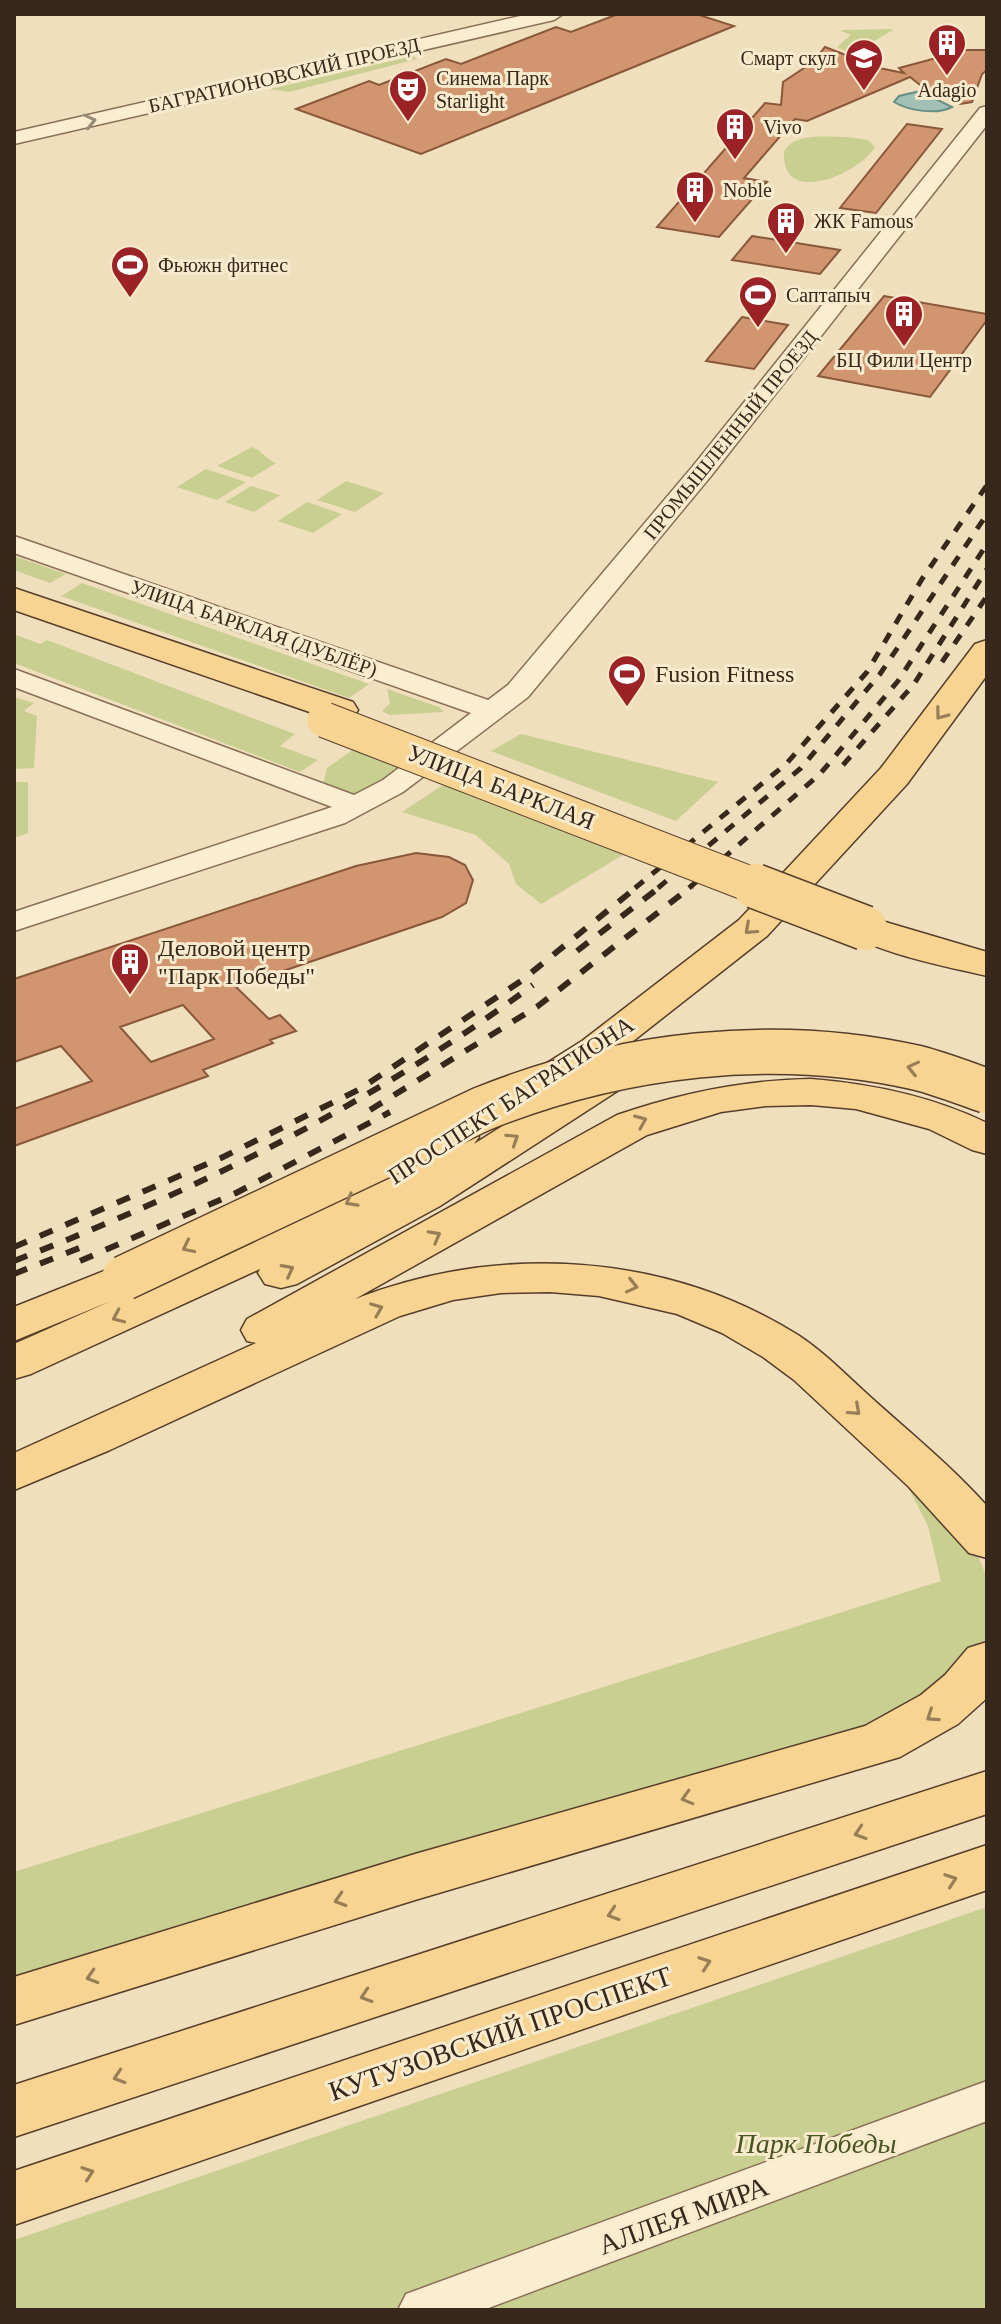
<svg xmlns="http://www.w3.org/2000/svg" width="1001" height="2324" font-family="'Times New Roman',serif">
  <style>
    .green { fill: #c9ce91 }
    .water { fill: #a1c1b7; stroke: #688f84; stroke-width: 2 }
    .building { fill: #d19670; stroke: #89573a; stroke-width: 2; fill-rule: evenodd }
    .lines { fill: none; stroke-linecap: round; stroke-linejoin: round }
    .minor-casing { stroke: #896f55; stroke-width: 3 }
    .major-casing { stroke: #563d2a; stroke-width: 3 }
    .minor { fill: #fbedd0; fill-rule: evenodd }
    .major { fill: #f7d491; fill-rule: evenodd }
    .rail-far1 { stroke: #37281b; stroke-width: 5; stroke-dasharray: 11 11; stroke-linecap: butt }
    .rail { stroke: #37281b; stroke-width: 6; stroke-dasharray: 14 14; stroke-linecap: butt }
    .major-bridge-far1-casing { stroke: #563d2a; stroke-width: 37; stroke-linecap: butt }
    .major-bridge-casing { stroke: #563d2a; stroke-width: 47; stroke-linecap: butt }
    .major-bridge-far1 { stroke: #f7d491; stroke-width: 35 }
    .major-bridge { stroke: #f7d491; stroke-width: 44 }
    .oneway { stroke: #998a76 }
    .oneway2 { stroke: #977e56 }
    .labels { text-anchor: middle; stroke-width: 6; stroke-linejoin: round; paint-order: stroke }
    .far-poi-label { font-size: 20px; fill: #37281b; stroke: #f7eacd; text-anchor: start }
    .far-street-label { font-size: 20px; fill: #37281b; stroke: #f7eacd }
    .poi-label { font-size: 24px; fill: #37281b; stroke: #f7eacd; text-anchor: start }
    .street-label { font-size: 24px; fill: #37281b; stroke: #f7eacd }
    .near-street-label { font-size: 28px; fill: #37281b; stroke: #f7eacd }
    .near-park-label { font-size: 28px; font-style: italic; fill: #495520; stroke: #f7eacd }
  </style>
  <rect width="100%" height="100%" fill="#f0dfbd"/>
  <path class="green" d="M843,30L891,29L893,30L852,54L837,47L851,35L841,31Z
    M413,56L417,59L289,92L270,89Z
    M847,137L868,140L875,147C859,174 781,208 784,152C793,132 828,137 847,137Z
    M252,447C262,450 265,459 276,463L252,478L217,466Z
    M206,469L246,482L217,500L177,487Z
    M346,481L384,493L355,512L317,500Z
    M251,486L280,495L254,512L225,502Z
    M307,502L342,514L313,533L278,521Z
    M14,556L66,574L50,583L14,570Z
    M82,583L369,684L349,698L61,596Z
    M14,634L40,644L47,640L295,734L280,746L318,760L300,772L14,663Z
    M387,689L439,707L444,712L390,715L382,711L390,703Z
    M14,697L34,703L24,711L37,716L34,768L14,769Z
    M521,734L718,782L676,821L491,751Z
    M354,749L405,769C370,795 357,801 314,787L324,781L327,768Z
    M14,782H28V833L14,838Z
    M443,785L623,855L541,904L516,884L509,864L476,835L402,812Z
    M905,1481L973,1543L987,1578V1638L973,1666L898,1719L14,1984V1872L941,1581L928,1526Z
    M987,1907V2310H14V2240Z"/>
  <path class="water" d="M920,91L952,107C937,115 909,111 894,102L899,96Z"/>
  <path class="building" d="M618,14H696L734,26L421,154L296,109L369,81L379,85L446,59L461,64L556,27L571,32Z
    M825,47L879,68L904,73L899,68L966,50H987V70L982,74L972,102L960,104L925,89L910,77L807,121L795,119L744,178L767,182L719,237L657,227L765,103L781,105L783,82L813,62Z
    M907,124L942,129L876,213L840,208Z
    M752,236L840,250L820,274L732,260Z
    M884,296L987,314V320L930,397L818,376Z
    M742,317L788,325L754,369L706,361Z
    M416,853L449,857L465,865L473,880L466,903L442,917L236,987L269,1019L280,1015L296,1031L270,1040L273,1043L203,1070L208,1076L14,1146V1109L92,1081L61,1046L14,1062V979L356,866ZM183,1005L214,1039L151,1062L120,1027Z"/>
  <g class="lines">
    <g class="minor-casing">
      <path id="minor" d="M529,14H563L554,20L14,144V132Z
        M987,106V125L711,476L528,697L403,792L345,823L14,931V912L332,807L14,687V669L354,795L383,780L471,713L14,553V536L488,700L508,685L693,466L980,108Z
        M987,2081V2121L483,2310H398L406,2294Z"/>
    </g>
    <g class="major-casing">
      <path id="major" d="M14,588L353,702L358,710L353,718L340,721L327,718L14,610Z
        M987,640V675L907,784L767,936L600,1067L610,1064L625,1068L631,1077L625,1086L440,1206L297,1284L281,1288L265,1284L258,1273L260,1269L31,1374L14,1379V1344L111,1301L14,1341V1307L124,1263L140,1267L147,1278L141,1288L215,1255L380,1166L442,1127L457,1123L472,1127L479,1137L474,1144L556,1092L546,1095L531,1091L525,1082L531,1073L582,1041L739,920L881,768L975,644Z
        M865,916L987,952V976C958,969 860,950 845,928L851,920Z
        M811,1079C873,1084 931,1096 987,1123V1154L972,1150L929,1129L856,1109L811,1105L766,1106L721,1112L647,1135L355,1299C499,1243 665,1252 798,1335C827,1354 851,1380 876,1402C914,1436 953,1468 987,1506V1558L969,1553L908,1486L794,1380L763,1357L722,1333L677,1314L599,1296L550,1292L501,1293L453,1300L400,1316L110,1450L14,1490V1453L256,1343L247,1341L241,1330L247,1319L617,1115C681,1093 743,1080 811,1079Z
        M987,1642V1698L958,1724L900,1757L415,1900L14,2025V1977L415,1854L865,1726L921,1695L945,1675L968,1648Z
        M987,1771V1814L14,2137V2085Z
        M987,1845V1890L14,2225V2171Z"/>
    </g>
    <use href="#minor" class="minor"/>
    <use href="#major" class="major"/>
    <path class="rail-far1" d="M942,662L987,596
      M843,765L914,684L987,569
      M635,888L786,764L867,672L922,579L987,485
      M658,888L801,768L880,674L987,514
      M689,888L820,774L898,681L987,544"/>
    <path class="rail" d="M577,951L661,886
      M370,1110L538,1006L692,886
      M14,1247L221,1158L360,1089L521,981L638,886
      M14,1261C203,1187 369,1106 533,985
      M80,1261L236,1193L390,1112
      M14,1274L92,1243"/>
    <g class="major-bridge-far1-casing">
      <path id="major-bridge-far1" d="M325,720L760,888"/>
    </g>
    <g class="major-bridge-casing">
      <path id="major-bridge" d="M755,886L865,928
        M124,1278L482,1109C618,1054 774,1035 918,1068C941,1074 964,1083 987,1091"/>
    </g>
    <use href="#major-bridge-far1" class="major-bridge-far1"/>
    <use href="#major-bridge" class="major-bridge"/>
  </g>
  <defs><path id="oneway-chevron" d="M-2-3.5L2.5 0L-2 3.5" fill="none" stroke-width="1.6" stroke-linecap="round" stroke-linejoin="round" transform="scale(2)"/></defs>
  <use class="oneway" href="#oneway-chevron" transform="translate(90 121) rotate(-13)"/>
  <g class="oneway2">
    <use href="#oneway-chevron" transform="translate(941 714) rotate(127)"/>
    <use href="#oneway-chevron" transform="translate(750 929) rotate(138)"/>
    <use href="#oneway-chevron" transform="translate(913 1068) rotate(-167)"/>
    <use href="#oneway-chevron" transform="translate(641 1121) rotate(-23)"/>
    <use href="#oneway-chevron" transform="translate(513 1139) rotate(-33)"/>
    <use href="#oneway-chevron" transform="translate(351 1201) rotate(151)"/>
    <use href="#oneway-chevron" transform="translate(435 1236) rotate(-29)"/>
    <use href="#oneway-chevron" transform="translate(188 1247) rotate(154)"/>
    <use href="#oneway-chevron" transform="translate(288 1270) rotate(-28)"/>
    <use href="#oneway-chevron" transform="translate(632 1286) rotate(13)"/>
    <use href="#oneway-chevron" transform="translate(377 1309) rotate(-22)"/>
    <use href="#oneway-chevron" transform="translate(118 1317) rotate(156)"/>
    <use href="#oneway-chevron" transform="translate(855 1410) rotate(42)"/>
    <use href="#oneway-chevron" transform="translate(932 1716) rotate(146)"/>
    <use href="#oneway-chevron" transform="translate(687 1798) rotate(164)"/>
    <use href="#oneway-chevron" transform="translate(860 1833) rotate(162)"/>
    <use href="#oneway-chevron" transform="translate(951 1880) rotate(-19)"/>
    <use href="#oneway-chevron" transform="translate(340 1900) rotate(163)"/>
    <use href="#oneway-chevron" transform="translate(613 1914) rotate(162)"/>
    <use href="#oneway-chevron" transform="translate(705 1963) rotate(-19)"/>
    <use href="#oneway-chevron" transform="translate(92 1977) rotate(163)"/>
    <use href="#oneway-chevron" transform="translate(366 1996) rotate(162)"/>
    <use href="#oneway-chevron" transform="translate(119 2077) rotate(162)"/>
    <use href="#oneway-chevron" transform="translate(88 2173) rotate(-19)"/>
  </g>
  <defs>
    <g id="building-pin" transform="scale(2)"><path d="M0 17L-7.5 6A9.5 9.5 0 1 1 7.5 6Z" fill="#9b2227" stroke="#f7eacd"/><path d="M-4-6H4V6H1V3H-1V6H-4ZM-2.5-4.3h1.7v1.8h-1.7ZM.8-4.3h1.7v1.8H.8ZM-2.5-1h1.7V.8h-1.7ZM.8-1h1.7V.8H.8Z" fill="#fff"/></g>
    <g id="school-pin" transform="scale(2)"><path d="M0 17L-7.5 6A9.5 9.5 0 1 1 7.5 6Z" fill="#9b2227" stroke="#f7eacd"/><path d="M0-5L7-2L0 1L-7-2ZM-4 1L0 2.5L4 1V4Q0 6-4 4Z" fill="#fff"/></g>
    <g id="theatre-pin" transform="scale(2)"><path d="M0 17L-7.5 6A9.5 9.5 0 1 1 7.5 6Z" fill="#9b2227" stroke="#f7eacd"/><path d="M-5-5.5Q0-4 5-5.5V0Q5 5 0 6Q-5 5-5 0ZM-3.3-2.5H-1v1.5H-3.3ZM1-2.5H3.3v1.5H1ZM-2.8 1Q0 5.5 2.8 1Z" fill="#fff"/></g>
    <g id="stadium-pin" transform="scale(2)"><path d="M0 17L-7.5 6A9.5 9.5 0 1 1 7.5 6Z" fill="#9b2227" stroke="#f7eacd"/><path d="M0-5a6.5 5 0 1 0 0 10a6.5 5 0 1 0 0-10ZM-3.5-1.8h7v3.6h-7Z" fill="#fff"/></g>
  </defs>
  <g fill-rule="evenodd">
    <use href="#building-pin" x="947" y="43"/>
    <use href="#school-pin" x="864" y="58"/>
    <use href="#theatre-pin" x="408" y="89"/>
    <use href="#building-pin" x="735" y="127"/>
    <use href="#building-pin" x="695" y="190"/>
    <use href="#building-pin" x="786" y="221"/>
    <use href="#stadium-pin" x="130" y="265"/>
    <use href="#stadium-pin" x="758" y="295"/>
    <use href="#building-pin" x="904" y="314"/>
    <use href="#stadium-pin" x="627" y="674"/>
    <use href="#building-pin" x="130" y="962"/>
  </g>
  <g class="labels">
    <g class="far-poi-label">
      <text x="836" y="65" text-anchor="end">Смарт скул</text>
      <text x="436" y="85">Синема Парк<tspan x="436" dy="23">Starlight</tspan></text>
      <text x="947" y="97" text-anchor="middle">Adagio</text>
      <text x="763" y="134">Vivo</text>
      <text x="723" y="197">Noble</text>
      <text x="814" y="228">ЖК Famous</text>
      <text x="158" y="272">Фьюжн фитнес</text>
      <text x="786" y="302">Саптапыч</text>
      <text x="904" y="367" text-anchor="middle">БЦ Фили Центр</text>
    </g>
    <g class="far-street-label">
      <text transform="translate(284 75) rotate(-13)" y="7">БАГРАТИОНОВСКИЙ ПРОЕЗД</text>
      <text transform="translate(730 435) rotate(-51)" y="7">ПРОМЫШЛЕННЫЙ ПРОЕЗД</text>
      <text transform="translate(254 628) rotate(19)" y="7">УЛИЦА БАРКЛАЯ (ДУБЛЁР)</text>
    </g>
    <g class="poi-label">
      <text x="655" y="682">Fusion Fitness</text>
      <text x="158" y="956">Деловой центр<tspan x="158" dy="28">"Парк Победы"</tspan></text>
    </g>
    <g class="street-label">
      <text transform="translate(501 787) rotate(21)" y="8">УЛИЦА БАРКЛАЯ</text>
      <text transform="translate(511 1100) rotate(-33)" y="8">ПРОСПЕКТ БАГРАТИОНА</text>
    </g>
    <g class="near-street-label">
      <text transform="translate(500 2033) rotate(-19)" y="10">КУТУЗОВСКИЙ ПРОСПЕКТ</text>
      <text transform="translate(683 2215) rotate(-20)" y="10">АЛЛЕЯ МИРА</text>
    </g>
    <g class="near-park-label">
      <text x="816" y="2153">Парк Победы</text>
    </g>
  </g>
  <rect width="1001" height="2324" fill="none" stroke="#37281b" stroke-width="32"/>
</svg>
